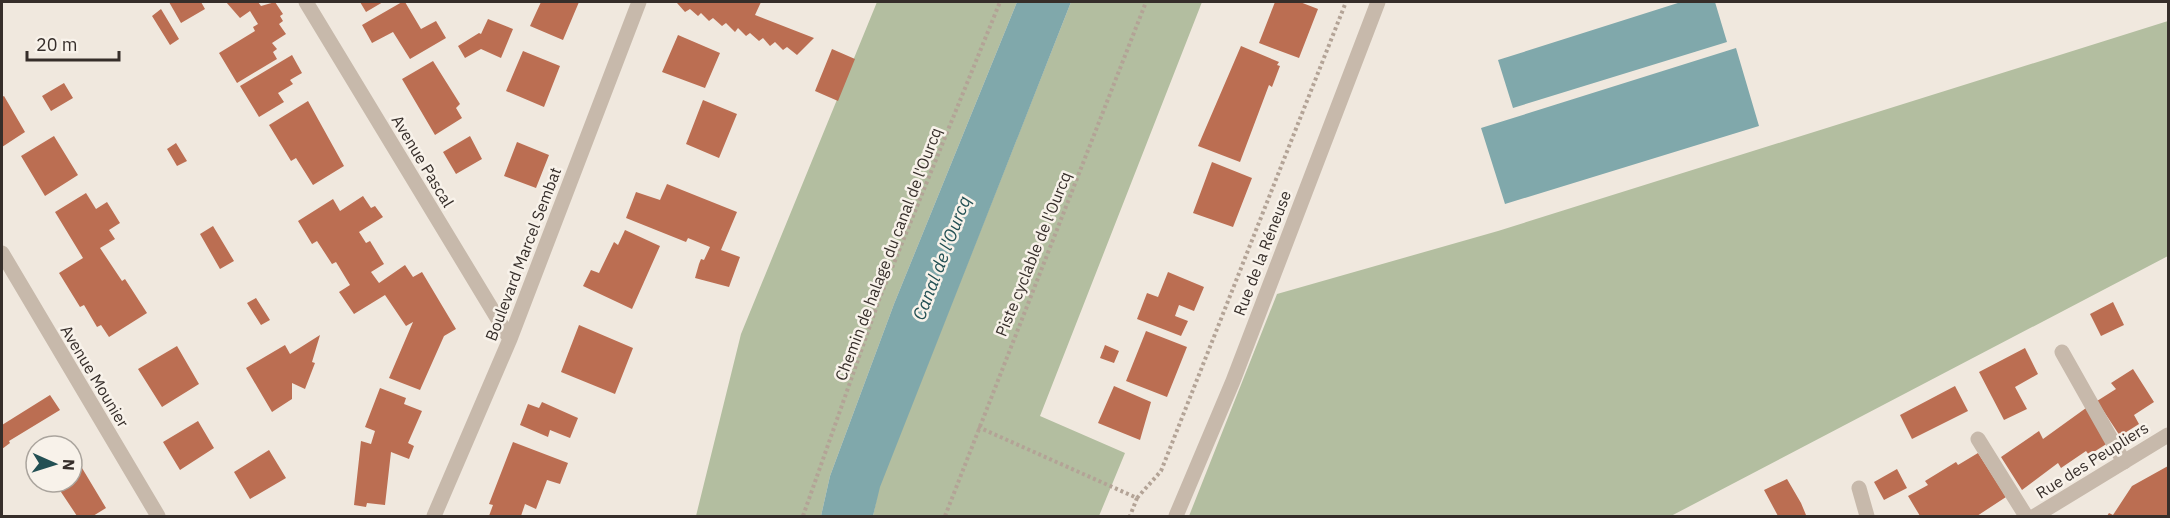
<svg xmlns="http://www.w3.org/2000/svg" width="2170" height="518" font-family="'IBM Plex Sans',sans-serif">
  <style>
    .green { fill: #b3bea0 }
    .water { fill: #80a8ab }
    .building { fill: #bb6e52 }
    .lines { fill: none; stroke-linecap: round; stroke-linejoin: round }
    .path { stroke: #b3a396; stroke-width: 4; stroke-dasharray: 3 3; stroke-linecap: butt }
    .lane { stroke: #c7b9ab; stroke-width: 15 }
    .street { stroke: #c7b9ab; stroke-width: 15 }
    .labels { text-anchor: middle; stroke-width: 5; stroke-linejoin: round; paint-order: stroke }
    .street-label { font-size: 16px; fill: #362e2a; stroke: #f8f2ea }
    .water-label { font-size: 18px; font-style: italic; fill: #235054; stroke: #f8f2ea }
  </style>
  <rect width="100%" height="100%" fill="#f0e8de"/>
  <path class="green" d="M877,2H1017L894,304L830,476L821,516H696L741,334Z
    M1071,2H1202L1040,416L1125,453L1099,516H873L879,487Z
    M2168,21V256L1671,516H1189L1277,294L1498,231Z"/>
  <path class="water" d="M1017,2H1071L880,487L873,516H821L830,476L894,304Z
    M1681,2H1715L1727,42L1513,108L1498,60Z
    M1736,48L1759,126L1505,204L1481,128Z"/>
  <path class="building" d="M169,2H201L205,9L181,23Z
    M226,2H258L261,6L275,2L283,14L280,16L283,21L279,24L286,34L272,43L277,49L273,52L277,59L237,83L219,53L255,31L253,27L258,24L250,11L240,18Z
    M360,2H383L366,12Z
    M402,2H405L421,29L436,21L446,38L410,59L393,32L372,43L362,25Z
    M541,2H579L563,40L530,26Z
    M679,2H761L755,15L814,38L797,55L787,47L783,50L775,42L770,46L763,38L759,41L750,33L746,36L738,28L735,32L726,23L722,26L713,18L709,21L701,13L698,16L690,9L685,12L677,3Z
    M1275,2H1300L1318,9L1299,58L1259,43Z
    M161,9L179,39L170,45L152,16Z
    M488,19L513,29L501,58L481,49L465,58L458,46L479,33L481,34Z
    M678,35L720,53L705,88L662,72Z
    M1241,46L1279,62L1277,65L1280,66L1272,87L1269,85L1240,162L1198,146Z
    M832,49L855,59L838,101L815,91Z
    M523,51L560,66L544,107L506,91Z
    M292,55L302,73L290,80L293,84L278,93L284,102L259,117L240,86Z
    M433,61L460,104L456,108L462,118L435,135L402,79Z
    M64,83L73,98L51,111L42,96Z
    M4,96L25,132L2,147V97Z
    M703,100L737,114L719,158L686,144Z
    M308,101L344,166L313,185L296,158L291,161L269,125Z
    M54,136L78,175L45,196L21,156Z
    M470,136L482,159L456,174L443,152Z
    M517,142L549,155L536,188L504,176Z
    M176,143L187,161L177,166L167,149Z
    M1212,162L1252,178L1233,227L1193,213Z
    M667,184L737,212L721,250L740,257L729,287L695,278L699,264L701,259L704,260L710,247L688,238L686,242L626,218L636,192L660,200Z
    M86,193L96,209L107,202L120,223L109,230L115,239L100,248L122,281L125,279L147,313L109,337L101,325L97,327L84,305L80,307L59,273L83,258L55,212Z
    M363,196L371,208L375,206L383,217L359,232L366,243L370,241L384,264L371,272L379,283L405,265L413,277L422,272L456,329L444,336L420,390L389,378L413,322L406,326L385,295L354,314L339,292L350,285L336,262L332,264L317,241L312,244L298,221L333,199L340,211Z
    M213,226L234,261L220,269L200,234Z
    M625,230L660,246L632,309L583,286L591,270L599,273L614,242L618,245Z
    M1168,272L1204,287L1194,311L1179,305L1175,316L1188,321L1181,336L1137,319L1147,293L1158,297Z
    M256,298L270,320L261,325L247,303Z
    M2113,302L2124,325L2101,336L2090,314Z
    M579,325L633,348L615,394L561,372Z
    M1146,331L1187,347L1167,397L1126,381Z
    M320,335L312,362L315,363L305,389L292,383V399L272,412L246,368L285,345L290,354Z
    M1105,345L1119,351L1114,363L1100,358Z
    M177,346L199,384L162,407L138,369Z
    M2025,348L2038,374L2015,387L2027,409L2004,420L1979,372Z
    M2133,369L2154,402L2134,415L2139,424L2120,436L2097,401L2116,389L2111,383Z
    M1114,386L1151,402L1140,440L1098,423Z
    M1955,386L1968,411L1912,439L1900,415Z
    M380,388L406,398L404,404L422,411L408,443L414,446L409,459L391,452L385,505L367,503L366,507L354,505L361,441L371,444L375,431L365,427Z
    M50,395L60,410L9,441L10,443L2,449V425Z
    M542,402L578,418L570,438L550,430L548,437L520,425L528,404L539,408Z
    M2086,408L2108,443L2089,455L2086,451L2061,468L2058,463L2022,490L2001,457L2039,431L2043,439Z
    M198,421L214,448L180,470L163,442Z
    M56,438L61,446H43Z
    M513,442L568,463L560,484L547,480L536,509L525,504L521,516H489L493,505L489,504Z
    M269,450L286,478L250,499L234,472Z
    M1978,453L2006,497L1977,516H1920L1908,496L1928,485L1925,481L1956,462L1958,465Z
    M76,458L106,508L93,516H77L57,486L72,482V461Z
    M2168,466V516H2107L2109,513L2113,515L2132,486Z
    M1897,469L1907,488L1884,500L1874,482Z
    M1787,479L1801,503L1806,515L1778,516L1764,490Z"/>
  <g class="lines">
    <path class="path" d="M978,427L1137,498L1130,516
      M1137,498L1161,471L1346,2
      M803,516L879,300L1000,2
      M945,516L1146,2"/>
    <path class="lane" d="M2062,352L2124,462
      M1978,439L2026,516
      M1859,488L1867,516"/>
    <path class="street" d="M306,2L510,339
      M2,253L158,516
      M434,516L510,339L639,2
      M1176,516L1233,381L1378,2
      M2035,516L2168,435"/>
  </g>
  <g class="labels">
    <g class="street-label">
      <text transform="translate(423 161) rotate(59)" y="6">Avenue Pascal</text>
      <text transform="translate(1262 253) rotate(-69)" y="6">Rue de la Réneuse</text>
      <text transform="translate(523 254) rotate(-69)" y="6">Boulevard Marcel Sembat</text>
      <text transform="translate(888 254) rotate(-69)" y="6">Chemin de halage du canal de l'Ourcq</text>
      <text transform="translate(1033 254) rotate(-68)" y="6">Piste cyclable de l'Ourcq</text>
      <text transform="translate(95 376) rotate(59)" y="6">Avenue Mounier</text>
      <text transform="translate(2092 460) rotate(-32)" y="6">Rue des Peupliers</text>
    </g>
    <g class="water-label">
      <text transform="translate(942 258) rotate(-69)" y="6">Canal de l'Ourcq</text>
    </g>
  </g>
  <rect width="2170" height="518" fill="none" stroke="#362e2a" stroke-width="6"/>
  <g transform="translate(54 464) rotate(93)"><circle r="28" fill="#f8f2ea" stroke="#aaa49d" stroke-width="1.5"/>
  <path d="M0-4.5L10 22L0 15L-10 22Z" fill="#235054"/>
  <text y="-9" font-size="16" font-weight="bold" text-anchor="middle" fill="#362e2a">N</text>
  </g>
  <path d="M27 51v9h92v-9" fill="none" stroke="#362e2a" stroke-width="3"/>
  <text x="36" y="51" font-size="18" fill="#362e2a" stroke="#f8f2ea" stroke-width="4.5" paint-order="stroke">20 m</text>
</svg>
